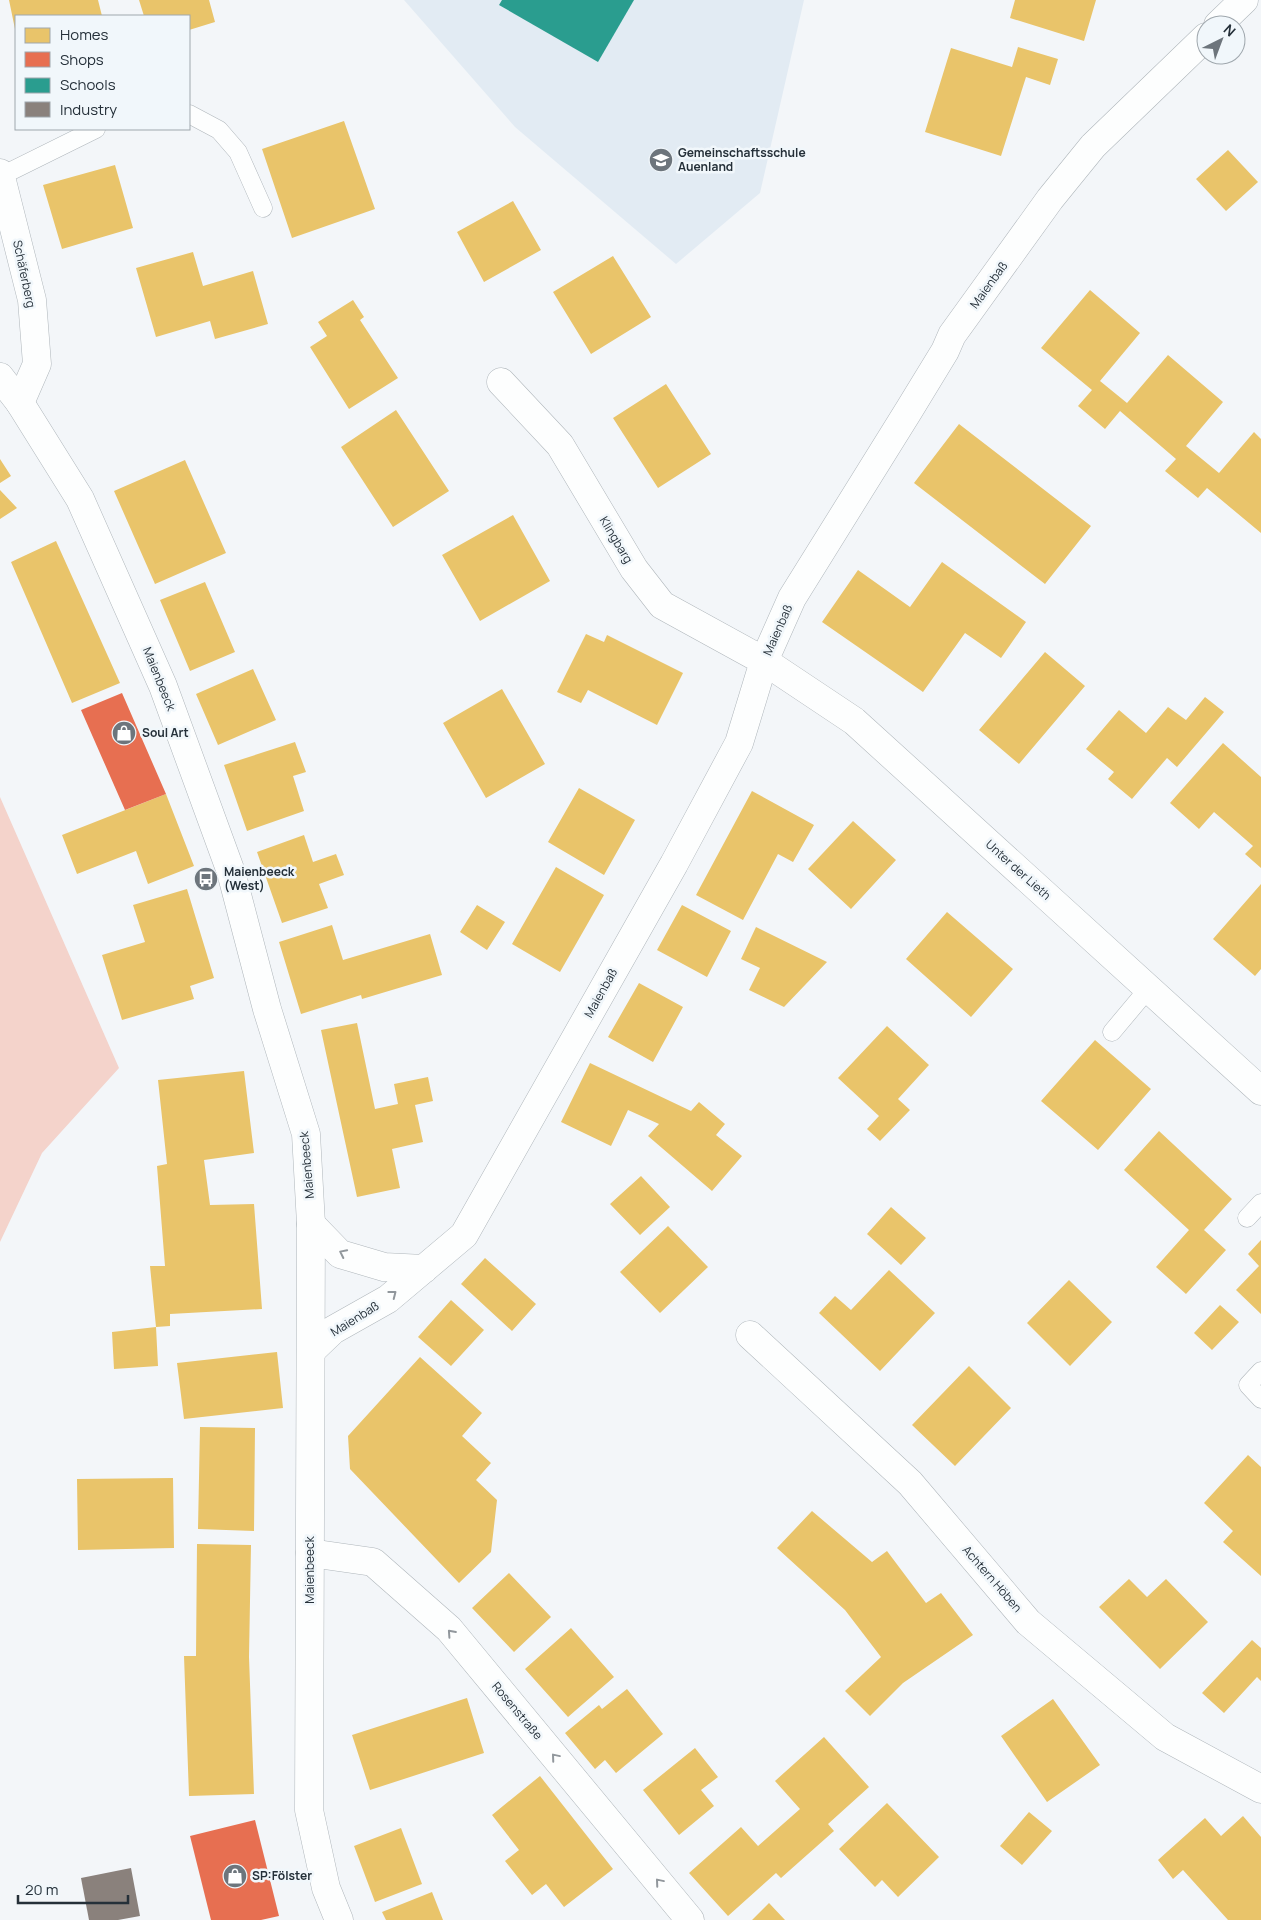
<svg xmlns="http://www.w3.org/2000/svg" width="1261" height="1920" font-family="Manrope,sans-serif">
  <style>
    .built { fill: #e2ebf3 }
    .green { fill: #f4d3cb }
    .homes { fill: #e9c46a }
    .shops { fill: #e76f51 }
    .schools { fill: #2a9d8f }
    .industry { fill: #8a817c }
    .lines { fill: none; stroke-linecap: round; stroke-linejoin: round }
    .service-casing { stroke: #afb6bb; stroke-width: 19 }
    .minor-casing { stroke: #afb6bb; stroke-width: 29 }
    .tertiary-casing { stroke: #afb6bb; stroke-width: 29 }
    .secondary-casing { stroke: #afb6bb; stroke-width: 29 }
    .service { stroke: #fdfefe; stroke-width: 18 }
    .minor { stroke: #fdfefe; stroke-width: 28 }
    .tertiary { stroke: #fdfefe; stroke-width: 28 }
    .secondary { stroke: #fdfefe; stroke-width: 28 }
    .oneway { stroke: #91979c }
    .labels { text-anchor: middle; stroke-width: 5; stroke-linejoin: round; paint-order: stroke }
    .poi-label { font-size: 12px; font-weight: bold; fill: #253039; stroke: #f1f7fb; text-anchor: start }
    .street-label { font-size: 12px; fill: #253039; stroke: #f1f7fb }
  </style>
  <rect width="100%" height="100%" fill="#f3f6f9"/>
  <path class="built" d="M404,0H804L760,193L676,264L515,127Z"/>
  <path class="green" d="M0,797L119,1068L42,1153L0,1242Z"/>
  <path class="homes" d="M9,0H98L102,16H16L15,29Z
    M139,0H209L215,22L189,30V16H144Z
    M1015,0H1096L1084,41L1010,18Z
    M1018,47L1058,59L1050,85L1026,77L1001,156L925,132L951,48L1012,67Z
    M344,121L375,209L292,238L262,149Z
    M1228,150L1258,182L1226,211L1196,179Z
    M115,165L133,228L62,249L43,185Z
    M513,201L541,250L484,282L457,232Z
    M193,252L203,286L253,271L268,324L215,339L210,321L156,337L136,268Z
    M613,256L651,317L591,354L553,292Z
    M1090,290L1140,333L1100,381L1127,403L1168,355L1223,402L1186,446L1219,473L1254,432L1261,439V533L1207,488L1198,498L1165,471L1176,459L1120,411L1105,429L1078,406L1092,390L1041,348Z
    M353,300L364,317L360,320L398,378L349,409L310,347L327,336L318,322Z
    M666,384L711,454L658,488L613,418Z
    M396,410L449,491L393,527L341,447Z
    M959,424L1091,526L1045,584L914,483Z
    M0,459L11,476L0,483Z
    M185,460L226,553L155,584L114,491Z
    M0,490L17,508L0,519Z
    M513,515L550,581L480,621L442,555Z
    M56,541L120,683L72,703L11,562Z
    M942,562L1026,622L1001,658L965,633L923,692L822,622L858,570L910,607Z
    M205,582L235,652L190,671L160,600Z
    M586,634L604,642L607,635L683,673L657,725L588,690L581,703L557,692Z
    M1045,652L1085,686L1019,764L979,730Z
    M253,669L276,720L218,745L196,694Z
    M502,689L545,764L486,798L443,723Z
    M1205,697L1224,712L1177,767L1167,758L1132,799L1108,779L1114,772L1086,749L1119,710L1146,733L1168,707L1186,720Z
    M295,742L306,772L293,776L304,811L247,831L224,765Z
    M1223,743L1261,777V868L1245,854L1253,846L1214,812L1199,829L1170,803Z
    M579,788L635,820L604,875L548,842Z
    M752,791L814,825L793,862L778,854L743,920L696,895Z
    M166,794L194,866L148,884L136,851L77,874L62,835Z
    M853,821L896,860L851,909L808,869Z
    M304,835L313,862L336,854L344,875L319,884L328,908L282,923L257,852Z
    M556,867L604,895L560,972L512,944Z
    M1261,884V969L1255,976L1213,939Z
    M187,889L214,978L190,986L194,999L122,1020L102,955L145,942L133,905Z
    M477,905L505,922L487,950L460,932Z
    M682,905L731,931L707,977L657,950Z
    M947,912L1013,969L971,1017L906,959Z
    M332,925L343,960L430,934L442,975L362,999L361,995L301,1014L279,942Z
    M756,927L827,962L784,1007L749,990L760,968L741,959Z
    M639,983L683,1007L653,1062L608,1037Z
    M357,1023L375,1109L398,1104L394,1084L428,1077L433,1101L415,1105L423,1142L392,1149L400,1188L357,1197L321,1030Z
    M887,1026L929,1065L898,1099L910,1110L880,1141L867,1129L879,1116L838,1078Z
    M1095,1040L1151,1089L1098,1150L1041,1101Z
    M590,1063L691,1111L699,1102L725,1124L716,1135L742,1156L712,1191L648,1136L659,1124L628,1110L611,1146L561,1122Z
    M244,1071L254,1153L204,1160L210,1205L254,1204L262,1309L170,1314V1326L156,1327L150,1266H165L157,1166L167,1164L158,1080Z
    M1159,1131L1232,1199L1204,1230L1226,1250L1186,1294L1156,1267L1189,1230L1124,1170Z
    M641,1176L670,1207L640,1235L610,1204Z
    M891,1207L926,1238L901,1265L867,1234Z
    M668,1226L708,1267L660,1313L620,1272Z
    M1261,1240V1314L1236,1290L1259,1266L1248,1254Z
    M485,1258L536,1304L512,1331L461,1284Z
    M889,1270L935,1313L880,1371L819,1313L835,1296L851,1310Z
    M1069,1280L1112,1322L1070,1366L1027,1323Z
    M451,1300L484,1330L451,1366L418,1337Z
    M1220,1305L1239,1322L1212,1350L1194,1333Z
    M156,1327L158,1366L114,1369L112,1332Z
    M277,1352L283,1408L184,1419L177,1363Z
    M420,1357L482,1413L462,1436L491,1463L476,1480L497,1500L491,1552L459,1583L350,1469L348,1436Z
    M969,1366L1011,1408L955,1466L912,1425Z
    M200,1427L255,1428L254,1531L198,1529Z
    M1248,1455L1261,1467V1576L1223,1542L1233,1531L1204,1503Z
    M173,1478L174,1548L78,1550L77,1479Z
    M812,1511L872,1562L887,1551L926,1603L941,1593L973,1635L903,1683L870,1716L845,1691L881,1657L845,1610L777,1548Z
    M197,1544L251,1545L249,1657L254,1794L189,1796L184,1656H196Z
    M509,1573L551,1617L514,1652L472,1608Z
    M1129,1579L1147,1597L1166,1579L1208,1622L1160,1669L1099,1607Z
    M571,1628L614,1677L568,1717L525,1669Z
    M1252,1640L1261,1648V1681L1257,1677L1224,1713L1202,1693Z
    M627,1689L663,1734L616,1773L605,1760L595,1769L565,1733L599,1705L602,1709Z
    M467,1698L484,1753L370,1790L352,1735Z
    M1053,1699L1100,1765L1047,1802L1001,1736Z
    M824,1737L869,1787L828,1824L834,1831L781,1878L776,1873L728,1916L689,1873L741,1827L758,1846L800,1809L775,1781Z
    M695,1748L718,1777L701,1790L714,1806L679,1835L643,1790Z
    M540,1776L613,1869L564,1907L546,1884L532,1895L505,1861L519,1850L492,1815Z
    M887,1803L939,1857L898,1897L882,1880L875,1887L839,1849Z
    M1029,1812L1052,1831L1022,1865L1000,1846Z
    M1243,1816L1261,1837V1920H1228L1183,1870L1173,1879L1158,1860L1205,1818L1221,1836Z
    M401,1828L422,1884L375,1902L354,1846Z
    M432,1892L443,1920H386L382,1912Z
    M769,1903L785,1920H752Z"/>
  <path class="shops" d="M122,693L166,794L125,810L81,710Z
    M255,1820L279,1916L261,1920H211L190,1836Z"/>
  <path class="schools" d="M502,0H634L598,62L499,5Z"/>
  <path class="industry" d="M131,1868L140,1916L118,1920H89L81,1878Z"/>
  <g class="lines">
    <g class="service-casing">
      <path id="service" d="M189,114L219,130L238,152L263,208
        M1,176L96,129
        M1112,1032L1148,989
        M1247,1218L1261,1203
        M1261,1371L1248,1385L1261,1399"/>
    </g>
    <g class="minor-casing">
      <path id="minor" d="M1218,25L1244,0
        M501,382L560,445L634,569L662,605L764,661L854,721L1261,1091
        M311,1224L340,1254L384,1267L424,1269
        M750,1335L910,1483L1028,1622L1165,1737L1261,1789
        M311,1351L333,1330L388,1299L464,1235L674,864L739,743L764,661L792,598L909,410L945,351L952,335L1050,199L1093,146L1206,37
        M310,1553L373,1562L449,1629L690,1920"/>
    </g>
    <g class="tertiary-casing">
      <path id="tertiary" d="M0,377L20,403L80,499L163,686L231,872L267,1009L306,1134L311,1224L309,1810L326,1888L339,1920"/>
    </g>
    <g class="secondary-casing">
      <path id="secondary" d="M0,173L32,300L37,364L20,403"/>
    </g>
    <use href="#service" class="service"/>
    <use href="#minor" class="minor"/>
    <use href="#tertiary" class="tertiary"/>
    <use href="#secondary" class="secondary"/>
  </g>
  <defs><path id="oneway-chevron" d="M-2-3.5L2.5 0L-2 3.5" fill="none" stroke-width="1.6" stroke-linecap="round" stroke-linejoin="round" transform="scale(1.25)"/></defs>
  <g class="oneway">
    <use href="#oneway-chevron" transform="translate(343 1253) rotate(-154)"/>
    <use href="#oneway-chevron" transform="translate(393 1294) rotate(-38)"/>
    <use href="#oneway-chevron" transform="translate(451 1633) rotate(-132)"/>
    <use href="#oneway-chevron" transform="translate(555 1757) rotate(-130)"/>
    <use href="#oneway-chevron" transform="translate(659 1882) rotate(-130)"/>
  </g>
  <defs>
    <g id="school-disc" transform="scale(1.25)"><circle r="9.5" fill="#6d757c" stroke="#f1f7fb"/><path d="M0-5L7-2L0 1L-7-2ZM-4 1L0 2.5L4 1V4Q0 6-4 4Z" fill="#fff"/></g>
    <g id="shop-disc" transform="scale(1.25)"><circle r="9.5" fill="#6d757c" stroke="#f1f7fb"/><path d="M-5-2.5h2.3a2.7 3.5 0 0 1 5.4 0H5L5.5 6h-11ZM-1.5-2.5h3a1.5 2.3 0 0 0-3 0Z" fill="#fff"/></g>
    <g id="bus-disc" transform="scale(1.25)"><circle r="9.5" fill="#6d757c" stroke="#f1f7fb"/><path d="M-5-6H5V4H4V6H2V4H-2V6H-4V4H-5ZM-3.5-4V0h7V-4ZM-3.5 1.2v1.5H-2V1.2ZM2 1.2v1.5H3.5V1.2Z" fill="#fff"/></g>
  </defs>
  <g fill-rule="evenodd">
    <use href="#school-disc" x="661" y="160"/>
    <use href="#shop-disc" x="124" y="733"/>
    <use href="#bus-disc" x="206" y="879"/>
    <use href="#shop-disc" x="235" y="1876"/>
  </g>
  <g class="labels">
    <g class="poi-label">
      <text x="678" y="157">Gemeinschaftsschule<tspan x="678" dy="14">Auenland</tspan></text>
      <text x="142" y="737">Soul Art</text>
      <text x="224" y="876">Maienbeeck<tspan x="224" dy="14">(West)</tspan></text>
      <text x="252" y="1880">SP:Fölster</text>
    </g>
    <g class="street-label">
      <text transform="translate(24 274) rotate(78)" y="4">Schäferberg</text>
      <text transform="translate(989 285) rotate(-54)" y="4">Maienbaß</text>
      <text transform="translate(616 540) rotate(59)" y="4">Klingbarg</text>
      <text transform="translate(778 630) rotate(-66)" y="4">Maienbaß</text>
      <text transform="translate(159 679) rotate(68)" y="4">Maienbeeck</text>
      <text transform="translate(1018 870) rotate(42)" y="4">Unter der Lieth</text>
      <text transform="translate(601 993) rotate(-61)" y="4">Maienbaß</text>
      <text transform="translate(307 1165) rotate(-95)" y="4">Maienbeeck</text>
      <text transform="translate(355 1319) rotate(-32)" y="4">Maienbaß</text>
      <text transform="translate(310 1570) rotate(-90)" y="4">Maienbeeck</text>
      <text transform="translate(992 1579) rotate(49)" y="4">Achtern Höben</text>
      <text transform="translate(517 1711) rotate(50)" y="4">Rosenstraße</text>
    </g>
  </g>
  <rect x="15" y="15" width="175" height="115" fill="#f1f7fb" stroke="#9fa7ad"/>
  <rect x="25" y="28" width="25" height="15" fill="#e9c46a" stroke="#9fa7ad"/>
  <text x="60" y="40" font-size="15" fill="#253039">Homes</text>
  <rect x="25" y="52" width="25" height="15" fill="#e76f51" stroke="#9fa7ad"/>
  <text x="60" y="65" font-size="15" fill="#253039">Shops</text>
  <rect x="25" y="78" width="25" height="15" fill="#2a9d8f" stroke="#9fa7ad"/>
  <text x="60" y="90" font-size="15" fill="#253039">Schools</text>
  <rect x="25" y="102" width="25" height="15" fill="#8a817c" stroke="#9fa7ad"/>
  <text x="60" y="115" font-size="15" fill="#253039">Industry</text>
  <g transform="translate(1221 40) rotate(42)"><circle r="24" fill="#f1f7fb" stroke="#9fa7ad"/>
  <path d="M0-4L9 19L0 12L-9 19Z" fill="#6d757c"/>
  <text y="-8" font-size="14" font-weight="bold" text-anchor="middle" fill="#253039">N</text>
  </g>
  <path d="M18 1895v8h110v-8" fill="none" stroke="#253039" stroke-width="2.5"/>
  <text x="25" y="1895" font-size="15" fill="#253039" stroke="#f1f7fb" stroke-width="4" paint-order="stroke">20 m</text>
</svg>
